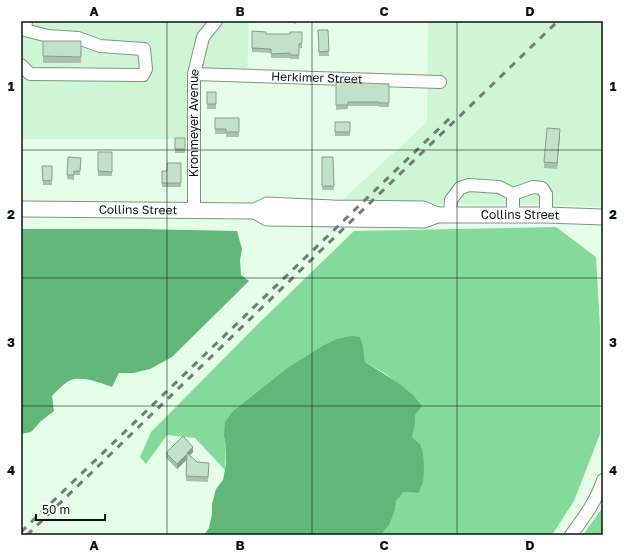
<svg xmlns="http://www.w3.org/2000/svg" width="624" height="556" font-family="'Golos Text',sans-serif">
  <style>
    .built { fill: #cef6d5 }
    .forest { fill: #84db99 }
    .water { fill: #61b777 }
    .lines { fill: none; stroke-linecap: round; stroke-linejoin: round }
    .minor-casing { stroke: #79977f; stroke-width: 14 }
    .major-casing { stroke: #79977f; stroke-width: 17 }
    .minor { stroke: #fff; stroke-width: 12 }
    .major { stroke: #fff; stroke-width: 15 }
    .rail { stroke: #6d7f71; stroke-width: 3; stroke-dasharray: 7 7; stroke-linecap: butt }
    .wall { fill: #a7c2ac }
    .shaded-wall { fill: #889e8c }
    .building { fill: #c2e2c8; stroke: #889e8c }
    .grid { fill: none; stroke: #0a150d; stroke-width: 1; stroke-opacity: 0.55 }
    .labels { text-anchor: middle; stroke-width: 3; stroke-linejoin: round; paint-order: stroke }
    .street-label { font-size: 12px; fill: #0a150d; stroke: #fff }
    .neatline { fill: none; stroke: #0a150d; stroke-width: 1.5 }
    .grid-label { font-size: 13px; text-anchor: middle; font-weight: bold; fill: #0a150d }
  </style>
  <rect width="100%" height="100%" fill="#e4fee8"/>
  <path class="built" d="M21,21H249L247,80L197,79V139H21Z
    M428,21H603V207L562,205L339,203L427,122Z"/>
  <path class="forest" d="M556,227L596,257L600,327V434L574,501L552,535H381L390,524L395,510L396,501L404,492L418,493L420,444L412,437C416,422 414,409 412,394L386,374L365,362L363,346H322L287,368L233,411L224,436L226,447L225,470L195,438L167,435L146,464L140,457L151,432L259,323L354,231Z
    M603,507V535H583Z"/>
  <path class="water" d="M21,229H139L237,231L242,249L240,260L241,275L249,281L172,357L150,369L133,373H119L112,387C101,383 80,375 69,381C63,384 57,391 52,396L54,411L41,421L31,432L21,434Z
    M351,336L360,337L363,346L365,362L397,382L412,394L422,406L415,415V425L412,437L420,444L423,453L424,469L423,483L418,493L404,492L396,501L395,510L390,524L381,535H204L209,528L212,514V504L216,489L223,480L226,464V447L224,436L225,422L233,411L287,368L322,346L337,339Z"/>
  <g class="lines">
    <g class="minor-casing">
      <g id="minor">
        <path d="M21,65L30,74L143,75L146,69L144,49L100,46L78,38L48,36L25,30L26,21"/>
        <path id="s1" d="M194,74L440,82"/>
        <path d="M513,194L533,187L542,188L546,194V215"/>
        <path id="s2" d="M194,211V74L203,37L216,21"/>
        <path d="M450,215L451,200L460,188L469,185L499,187L513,194V214"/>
        <path d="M571,535C583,519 597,500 603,480"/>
      </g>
    </g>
    <g class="major-casing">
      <g id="major">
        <path id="s3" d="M21,209L255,211L267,205L333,208L423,209L437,215"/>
        <path id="s4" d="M255,211L267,218L424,220L437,215H546L603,217"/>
      </g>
    </g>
    <use href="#minor" class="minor"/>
    <use href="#major" class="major"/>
    <path class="rail" d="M21,532L451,117
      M27,535L558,21"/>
  </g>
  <path class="wall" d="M286,21H296V24Z
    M305,21H322V22Z
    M318,30H328L329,56H319Z
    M252,31L266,34H290L302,32V48H299V59H290V58H271V53L252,52Z
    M43,41H81V63H43Z
    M336,82L389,84V107H379V106H348V109L336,110Z
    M207,92H216V109H207Z
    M215,118H239V137H226V134H215Z
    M335,122H350V136H335Z
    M560,135L557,169L544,168V162Z
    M175,138H185V153H175Z
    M98,152H112V176H98Z
    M68,157L81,158L80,175H74V180L67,179Z
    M322,157H333L334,190H322Z
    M181,163V187H162V171H167Z
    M42,166H52V185H43Z
    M193,452L190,455L197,462L209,463L208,482L186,481L187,460L177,469L166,458V453Z"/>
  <path class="shaded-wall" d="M560,129V135L557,169V163Z
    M193,447V452L187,458V453Z
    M187,454V459L177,469V464Z"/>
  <path class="building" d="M318,30H328L329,51L319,52Z
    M252,31L266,32V34H290V32H302V43L299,44V55H290V53L271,54V49L252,48Z
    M43,41H81V57L43,56Z
    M336,82L389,84V103H379V102H348V105H336Z
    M207,92H216V104H207Z
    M215,118H239V132H226V129H215Z
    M335,122H350V132H335Z
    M547,128L560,129L557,163L544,162Z
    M175,138H185V149H175Z
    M98,152H112V172L98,171Z
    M68,157L81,158L80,171H74V175H67Z
    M322,157H333L334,186H322Z
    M167,163H181V183H162V171H167Z
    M42,166H52V180L43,181Z
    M183,436L193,447L187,453L197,462L209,463L208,477L186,476L187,454L177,464L166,453Z"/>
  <path class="grid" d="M167,21V535M312,21V535M457,21V535M21,150H603M21,278H603M21,406H603"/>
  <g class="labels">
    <g class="street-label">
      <text dy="4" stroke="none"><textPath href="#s1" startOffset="123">Herkimer Street</textPath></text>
      <text dy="4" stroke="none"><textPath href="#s2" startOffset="88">Kronmeyer Avenue</textPath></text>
      <text dy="4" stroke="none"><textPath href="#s3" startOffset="117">Collins Street</textPath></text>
      <text dy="4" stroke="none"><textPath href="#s4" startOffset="268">Collins Street</textPath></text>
    </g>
  </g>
  <rect width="624" height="556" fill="none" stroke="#ffffff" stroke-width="44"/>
  <path d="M36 514v6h69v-6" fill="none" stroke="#0a150d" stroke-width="2"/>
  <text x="42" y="514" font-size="12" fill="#0a150d" stroke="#ffffff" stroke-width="3" paint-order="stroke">50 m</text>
  <rect x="22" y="22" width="580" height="512" class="neatline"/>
  <g class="grid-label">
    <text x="94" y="16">A</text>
    <text x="240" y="16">B</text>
    <text x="384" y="16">C</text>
    <text x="530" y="16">D</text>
    <text x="11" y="91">1</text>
    <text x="613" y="91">1</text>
    <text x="11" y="219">2</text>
    <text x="613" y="219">2</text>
    <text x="11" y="347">3</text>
    <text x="613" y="347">3</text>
    <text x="11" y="475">4</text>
    <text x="613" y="475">4</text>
    <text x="94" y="550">A</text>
    <text x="240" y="550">B</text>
    <text x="384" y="550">C</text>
    <text x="530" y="550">D</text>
  </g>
</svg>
